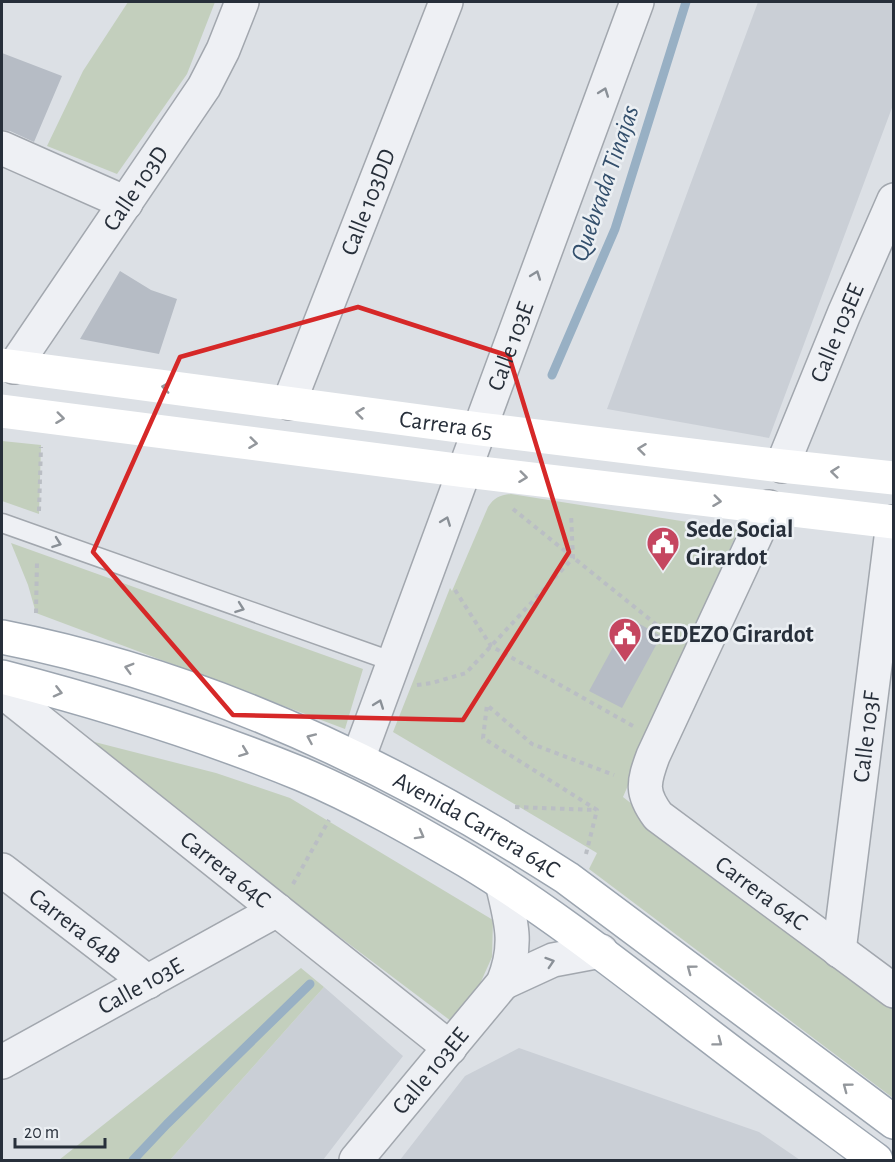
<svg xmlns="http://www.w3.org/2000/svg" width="895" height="1162" font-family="'Alegreya Sans',sans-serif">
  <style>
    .built { fill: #cacfd6 }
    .green { fill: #c3cfbd }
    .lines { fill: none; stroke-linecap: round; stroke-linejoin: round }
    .stream { stroke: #98b0c4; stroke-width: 9 }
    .building { fill: #b6bcc5 }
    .service-casing { stroke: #a2a7ae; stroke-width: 21 }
    .minor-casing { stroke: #a2a7ae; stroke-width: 36 }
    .tertiary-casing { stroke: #a2a7ae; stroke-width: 36 }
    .primary-casing { stroke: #9ca5b0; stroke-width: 36 }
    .path { stroke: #babec4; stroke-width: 4; stroke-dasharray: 4.5 4.5; stroke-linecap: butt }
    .service { stroke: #eef0f4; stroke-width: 18 }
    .minor { stroke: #eef0f4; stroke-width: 33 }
    .tertiary { stroke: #eef0f4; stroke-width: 33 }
    .secondary { stroke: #fff; stroke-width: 33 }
    .primary { stroke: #fff; stroke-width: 33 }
    .oneway { stroke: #8a9097 }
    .oneway2 { stroke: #93979c }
    .marked { fill: none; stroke: #d62828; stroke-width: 4.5; stroke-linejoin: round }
    .labels { text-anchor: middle; stroke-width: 5; stroke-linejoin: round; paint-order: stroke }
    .street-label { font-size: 24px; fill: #272f3a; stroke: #ebeff3 }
    .poi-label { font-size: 24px; font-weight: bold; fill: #272f3a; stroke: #ebeff3; text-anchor: start }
    .water-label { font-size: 26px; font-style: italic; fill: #334f6c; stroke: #ebeff3 }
  </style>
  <rect width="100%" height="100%" fill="#dce0e5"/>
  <path class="built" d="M758,2H894L893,105L769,438L607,409Z
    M324,987L403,1056L323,1160H170Z
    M519,1048L759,1132L800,1160H400L465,1076Z"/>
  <path class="green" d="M128,2H215L187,74L117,174L47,146L83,71Z
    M2,441L41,445L39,514L2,501Z
    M511,494L738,530L623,797L893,1008V1098L589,869L597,853L393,732L450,588L452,591L488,507C494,498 500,495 511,494Z
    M11,543L363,669L345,729L36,613L28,585Z
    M75,737L216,773L290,798L493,920L492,957L479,986L451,1021Z
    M301,968L324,987L170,1160H59Z"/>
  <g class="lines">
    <path class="stream" d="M552,375L615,229L686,2
      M133,1160L167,1124L310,984"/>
  </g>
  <path class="building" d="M2,53L62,76L34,142L10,131L2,130Z
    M120,271L151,290L177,299L159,354L80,339Z
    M629,618L661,636L622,708L589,691Z"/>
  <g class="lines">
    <g class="service-casing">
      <path id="service" d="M2,523L394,662"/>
    </g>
    <g class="minor-casing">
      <g id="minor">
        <path d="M2,148L126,203"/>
        <path id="s1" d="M289,403L446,2"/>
        <path id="s2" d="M782,466L844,314L894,200"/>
        <path id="s3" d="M769,507L653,756C643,783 641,793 658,816L894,991"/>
        <path id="s4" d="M2,691L450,1048"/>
        <path id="s5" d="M358,759L637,2"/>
        <path id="s6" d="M2,870L148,982"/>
        <path id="s7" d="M839,951L893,522"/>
        <path d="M503,983L553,960L601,951"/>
        <path id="s8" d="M2,1062L277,910"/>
        <path id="s9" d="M356,1160L503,983C519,944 511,921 502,883"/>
      </g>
    </g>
    <g class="tertiary-casing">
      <g id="tertiary">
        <path id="s10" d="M14,367L204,87L223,50L242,2"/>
      </g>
    </g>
    <g class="primary-casing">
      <g id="primary">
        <path id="s12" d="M2,637C205,677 394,766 567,878L894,1122"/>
        <path d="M2,677C103,703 203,734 301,774C358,798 414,830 467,861C550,911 625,971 702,1030C759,1074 818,1117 876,1160"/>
      </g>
    </g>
    <path class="path" d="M513,509L673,638
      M39,511L41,447
      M455,590L491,646L633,726
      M36,613L37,561
      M417,685L432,683L466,673L573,558L571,514
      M515,807L595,810
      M586,854L597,810L483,738L487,705L532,744L614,775
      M293,884L329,820"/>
    <use href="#service" class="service"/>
    <use href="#minor" class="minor"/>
    <use href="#tertiary" class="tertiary"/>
    <g class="secondary">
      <path id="s11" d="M2,365L480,429L782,466L894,478"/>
      <path d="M2,411L465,471L894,522"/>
    </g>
    <use href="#primary" class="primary"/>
  </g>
  <defs><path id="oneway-chevron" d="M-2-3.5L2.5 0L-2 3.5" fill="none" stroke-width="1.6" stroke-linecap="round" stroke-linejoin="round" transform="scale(1.5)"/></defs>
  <g class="oneway">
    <use href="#oneway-chevron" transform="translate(604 92) rotate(-70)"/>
    <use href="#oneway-chevron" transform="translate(536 275) rotate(-70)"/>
    <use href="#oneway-chevron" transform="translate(446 521) rotate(-69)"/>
    <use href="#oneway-chevron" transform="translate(57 543) rotate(20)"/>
    <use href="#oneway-chevron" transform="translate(240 608) rotate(20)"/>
    <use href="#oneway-chevron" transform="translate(379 704) rotate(-70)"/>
    <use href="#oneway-chevron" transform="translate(550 962) rotate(-18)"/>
  </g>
  <g class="oneway2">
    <use href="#oneway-chevron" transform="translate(166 387) rotate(-172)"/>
    <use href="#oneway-chevron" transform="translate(360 413) rotate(-173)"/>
    <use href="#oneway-chevron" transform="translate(60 418) rotate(7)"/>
    <use href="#oneway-chevron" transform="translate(253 443) rotate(7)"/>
    <use href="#oneway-chevron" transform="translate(642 449) rotate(-173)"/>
    <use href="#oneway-chevron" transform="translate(835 472) rotate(-174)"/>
    <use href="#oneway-chevron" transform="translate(523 477) rotate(7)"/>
    <use href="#oneway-chevron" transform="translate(717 501) rotate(7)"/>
    <use href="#oneway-chevron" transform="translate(129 668) rotate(-164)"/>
    <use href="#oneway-chevron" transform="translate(58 692) rotate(14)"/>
    <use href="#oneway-chevron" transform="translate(311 738) rotate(-156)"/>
    <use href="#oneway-chevron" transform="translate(244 752) rotate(21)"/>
    <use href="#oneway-chevron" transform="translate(420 835) rotate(29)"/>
    <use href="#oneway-chevron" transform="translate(691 969) rotate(-143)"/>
    <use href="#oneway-chevron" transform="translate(718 1042) rotate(37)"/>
    <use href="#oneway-chevron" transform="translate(847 1087) rotate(-143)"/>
  </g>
  <path class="marked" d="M358,307L509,356L569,552L463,720L233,715L93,552L180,357Z"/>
  <defs>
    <g id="civic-pin" transform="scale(1.725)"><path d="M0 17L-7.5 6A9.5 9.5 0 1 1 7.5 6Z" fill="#c54660" stroke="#ebeff3"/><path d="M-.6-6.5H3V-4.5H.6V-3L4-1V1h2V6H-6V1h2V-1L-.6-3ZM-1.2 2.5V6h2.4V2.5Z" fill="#fff"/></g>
  </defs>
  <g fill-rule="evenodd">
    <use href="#civic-pin" x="663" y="543"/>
    <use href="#civic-pin" x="625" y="634"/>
  </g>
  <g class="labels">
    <g class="street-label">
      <text dy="8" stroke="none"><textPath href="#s10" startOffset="216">Calle 103D</textPath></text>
      <text dy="8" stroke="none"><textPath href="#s1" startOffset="216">Calle 103DD</textPath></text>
      <text dy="8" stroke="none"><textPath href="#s2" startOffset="144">Calle 103EE</textPath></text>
      <text dy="8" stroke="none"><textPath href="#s5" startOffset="440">Calle 103E</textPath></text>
      <text dy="8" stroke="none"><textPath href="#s11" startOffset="448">Carrera 65</textPath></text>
      <text dy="8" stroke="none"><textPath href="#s7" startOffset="216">Calle 103F</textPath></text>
      <text dy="8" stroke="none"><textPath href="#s12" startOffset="513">Avenida Carrera 64C</textPath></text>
      <text dy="8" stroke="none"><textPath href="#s4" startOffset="286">Carrera 64C</textPath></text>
      <text dy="8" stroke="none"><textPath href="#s3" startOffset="468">Carrera 64C</textPath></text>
      <text dy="8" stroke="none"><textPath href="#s6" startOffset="92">Carrera 64B</textPath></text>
      <text dy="8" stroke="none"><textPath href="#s8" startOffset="158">Calle 103E</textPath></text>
      <text dy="8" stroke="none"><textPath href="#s9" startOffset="116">Calle 103EE</textPath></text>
    </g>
    <g class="poi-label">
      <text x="686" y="537">Sede Social<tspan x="686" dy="28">Girardot</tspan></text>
      <text x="648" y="642">CEDEZO Girardot</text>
    </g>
    <g class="water-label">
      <text transform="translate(604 183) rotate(-71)" y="9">Quebrada Tinajas</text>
    </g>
  </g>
  <rect width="895" height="1162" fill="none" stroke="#272f3a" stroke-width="6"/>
  <path d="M15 1138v9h90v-9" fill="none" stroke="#272f3a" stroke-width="3"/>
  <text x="24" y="1138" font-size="18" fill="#272f3a" stroke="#ebeff3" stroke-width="4.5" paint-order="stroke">20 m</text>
</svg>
